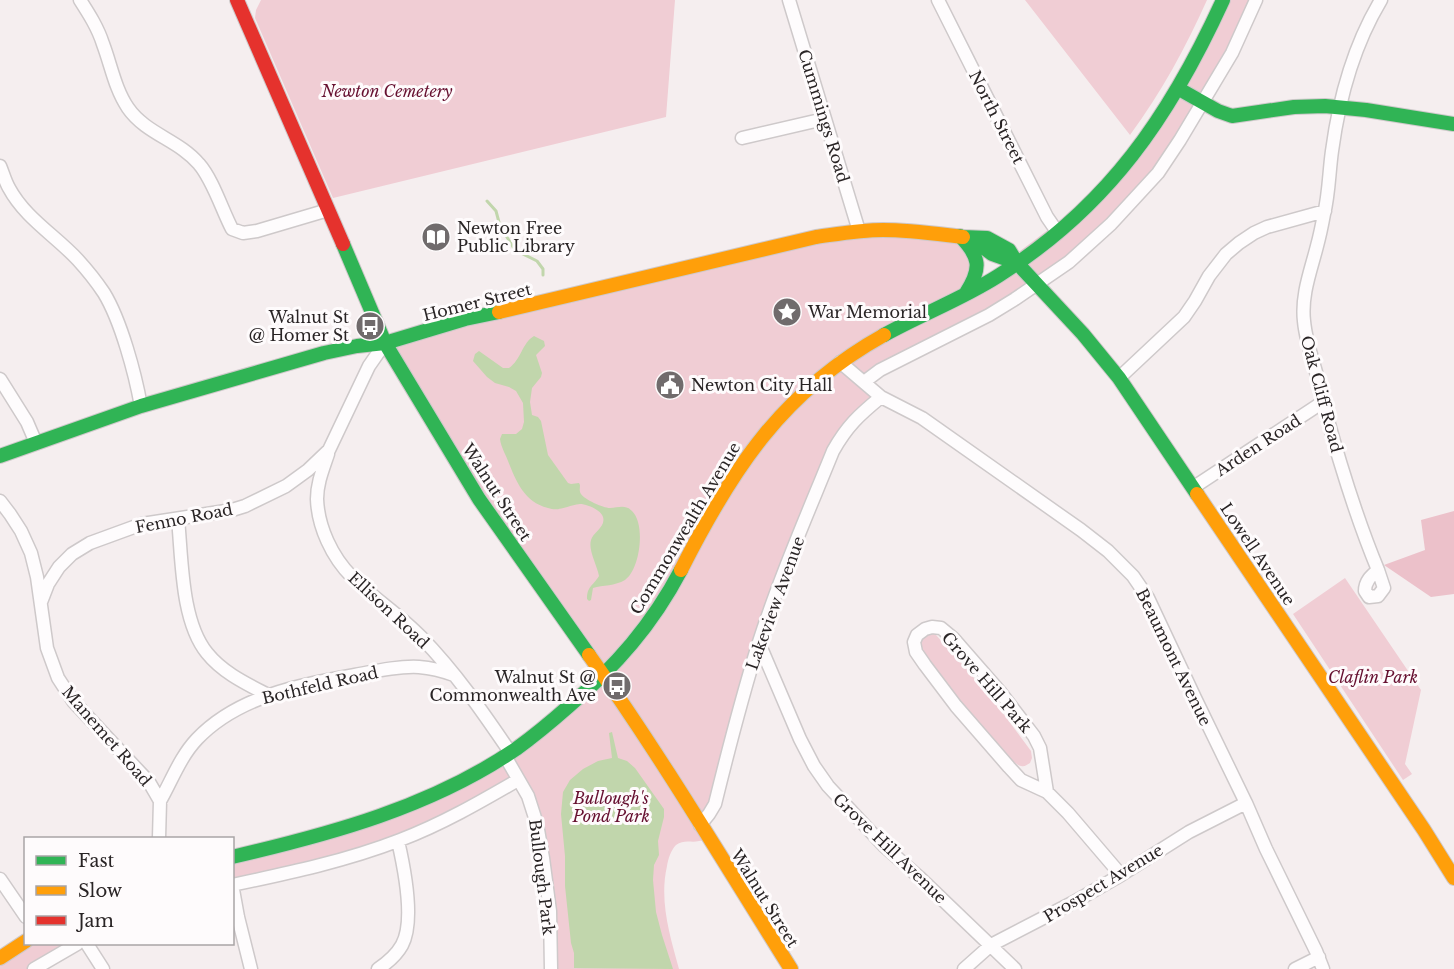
<svg xmlns="http://www.w3.org/2000/svg" width="1454" height="969" font-family="'Libre Baskerville',serif">
  <style>
    .green { fill: #f0cdd4 }
    .forest { fill: #ecc1ca }
    .water { fill: #c1d6ac }
    .lines { fill: none; stroke-linecap: round; stroke-linejoin: round }
    .stream { stroke: #c1d6ac; stroke-width: 3 }
    .street-casing { stroke: #cec9ca; stroke-width: 15 }
    .fast-casing { stroke: #cec9ca; stroke-width: 16 }
    .slow-casing { stroke: #cec9ca; stroke-width: 16 }
    .jam-casing { stroke: #cec9ca; stroke-width: 16 }
    .street { stroke: #fefcfd; stroke-width: 12 }
    .fast { stroke: #30b455; stroke-width: 14 }
    .slow { stroke: #ff9f0a; stroke-width: 14 }
    .jam { stroke: #e5322d; stroke-width: 14 }
    .labels { text-anchor: middle; stroke-width: 6; stroke-linejoin: round; paint-order: stroke }
    .park-label { font-size: 16px; font-style: italic; fill: #661030; stroke: #fefbfc }
    .street-label { font-size: 16px; fill: #292425; stroke: #fefbfc }
    .poi-label { font-size: 16px; fill: #292425; stroke: #fefbfc; text-anchor: start }
  </style>
  <rect width="100%" height="100%" fill="#f5eeef"/>
  <path class="green" d="M261,0H675L666,117L333,198L255,18L256,10Z
    M1025,0H1207C1186,47 1161,93 1130,135Z
    M1223,0H1256L1180,140L1069,262L865,382L881,397L853,421L783,575L709,814L708,837C705,839 702,841 699,841C691,843 684,839 676,845C671,850 668,859 667,866C659,901 670,936 679,969H551L543,858L518,780L398,841L233,885V857L452,785L604,676L385,343L816,237L960,236L974,254L967,291L1110,183Z
    M1345,578L1421,690L1405,764L1412,774L1403,780L1293,614Z
    M932,633L936,635L965,667L1005,716L1031,751L1032,758L1030,763C1026,765 1025,767 1021,766C1005,763 928,662 920,644V640L925,634Z
    M26,944H77L34,969H0V958Z"/>
  <path class="forest" d="M1454,511V594L1431,597L1384,565L1425,550L1421,520Z"/>
  <path class="water" d="M534,336L544,341L545,346L536,355L542,373L541,377L532,388L530,402L532,415L538,417L541,421L548,455L568,483L571,484L579,483L580,485C580,488 579,491 581,494C584,499 603,508 610,508C618,508 625,504 632,511C646,524 640,570 625,580C615,586 603,585 593,588L591,600L589,601L587,599C587,586 593,586 599,576C597,565 588,550 591,540C593,532 606,527 603,517C601,510 587,504 580,504C568,505 560,512 548,508C524,502 516,481 508,461C505,453 501,447 500,439L502,434H516L522,429L524,422L523,403L516,391L509,387L495,383L487,377L473,361L475,354L479,351L503,368H509C521,360 522,343 534,336Z
    M612,732L618,758L627,761L635,768L664,809V817L658,841L659,855L654,865L653,880L656,912L662,935L673,969L574,968V953L571,943L565,886V856L561,814L563,792L570,780L583,769L598,761L612,758L609,733Z"/>
  <g class="lines">
    <path class="stream" d="M487,201L496,211L500,226L515,250L537,261L543,269V275"/>
    <g class="street-casing">
      <path id="street" d="M80,0C89,14 98,28 103,44C111,65 115,89 128,108C146,134 179,140 199,164C213,180 222,210 232,229L243,233L257,231L328,210
        M789,0L859,231
        M938,0L1047,217L1058,233
        M742,138L824,119
        M0,166C3,173 5,181 9,188C25,218 56,236 78,260C88,271 96,281 104,293C121,321 135,373 141,406
        M840,362L881,397L922,418L1081,530L1108,551L1133,576L1148,598L1195,698L1246,803L1266,849L1316,951L1323,969
        M1119,378L1184,317L1195,301L1209,276L1226,254L1239,243L1254,233L1267,227L1325,211
        M0,379L27,422L36,443
        M864,382L880,370L989,315L1015,299L1069,262L1111,224L1158,173L1180,140L1232,53L1256,0
        M328,454C323,469 317,483 317,499C318,527 332,557 352,577C373,598 400,615 421,637C456,673 482,711 510,752
        M1194,487L1323,402
        M0,501L10,514L21,531L31,553L37,577L47,648L58,678L73,701L149,782L160,801L159,838
        M178,519C182,559 181,621 207,653C223,673 247,684 268,695
        M1378,570L1384,588L1378,596L1369,597L1365,591C1365,581 1371,576 1378,570C1356,517 1339,461 1324,406C1322,398 1321,391 1319,383C1314,363 1306,343 1304,321C1301,295 1311,270 1317,246C1320,235 1322,225 1324,214C1329,194 1329,172 1332,151C1339,99 1354,45 1381,0
        M41,602L48,584L59,567L72,554L90,543L142,524L232,510L245,506L286,486L308,470L329,450L369,366L385,343
        M759,643L800,739L814,766L828,786L884,846L919,877L1015,969
        M505,756L528,796L537,824L543,858L550,911L551,969
        M1047,792L1021,780L1009,767L956,706L925,665L916,652L914,642L917,635L925,629L932,627L941,628L953,638L1001,693L1034,736L1040,748L1047,792L1068,813L1121,875
        M160,801C172,780 180,757 197,739C238,696 300,685 355,675C376,671 398,666 419,667C431,668 443,671 454,675
        M700,825L709,814L715,804C728,751 742,697 758,645C779,579 807,515 833,451C847,426 859,415 881,397
        M0,879L26,917
        M232,884L238,917L251,969
        M232,885C289,873 346,861 400,840C442,824 480,802 518,780
        M87,944L103,969
        M34,969L77,944
        M378,969C387,963 397,954 402,945C415,921 404,867 398,841
        M964,969L991,945L1074,902L1121,875L1189,832L1246,803
        M1295,969L1319,957"/>
    </g>
    <g class="fast-casing">
      <path id="fast" d="M1179,89L1218,111L1232,116L1294,107L1325,106L1366,110L1454,124
        M960,236C980,257 982,268 966,293
        M963,237L987,238L1009,250L1017,263L1083,334L1119,378L1197,494
        M971,238L992,254L1017,263
        M343,244L385,343L479,499L589,655
        M884,335C922,314 962,299 998,276C1108,207 1170,116 1223,0
        M0,456L141,406L324,353L357,346L385,343L465,319L499,312
        M232,857C331,834 431,807 516,749C534,736 552,721 569,706C616,666 652,625 681,570"/>
    </g>
    <g class="slow-casing">
      <path id="slow" d="M499,312L816,237C838,234 860,230 883,230C910,230 937,234 963,237
        M1197,494L1424,830L1454,878
        M681,570C732,469 783,391 884,335
        M589,655C661,756 725,864 791,969
        M0,958L26,941"/>
    </g>
    <g class="jam-casing">
      <path id="jam" d="M237,0L343,244"/>
    </g>
    <use href="#street" class="street"/>
    <use href="#fast" class="fast"/>
    <use href="#slow" class="slow"/>
    <use href="#jam" class="jam"/>
  </g>
  <defs>
    <g id="library-disc" transform="scale(1.5)"><circle r="9.5" fill="#706b6c" stroke="#fefbfc"/><path d="M-6-4Q-3-5.5-.7-3.5V5Q-3 3-6 4ZM6-4Q3-5.5 .7-3.5V5Q3 3 6 4Z" fill="#fff"/></g>
    <g id="sight-disc" transform="scale(1.5)"><circle r="9.5" fill="#706b6c" stroke="#fefbfc"/><path d="M0-6L1.8-2.2L6-1.7L2.9 1.2L3.7 5.4L0 3.3L-3.7 5.4L-2.9 1.2L-6-1.7L-1.8-2.2Z" fill="#fff"/></g>
    <g id="bus-disc" transform="scale(1.5)"><circle r="9.5" fill="#706b6c" stroke="#fefbfc"/><path d="M-5-6H5V4H4V6H2V4H-2V6H-4V4H-5ZM-3.5-4V0h7V-4ZM-3.5 1.2v1.5H-2V1.2ZM2 1.2v1.5H3.5V1.2Z" fill="#fff"/></g>
    <g id="civic-disc" transform="scale(1.5)"><circle r="9.5" fill="#706b6c" stroke="#fefbfc"/><path d="M-.6-6.5H3V-4.5H.6V-3L4-1V1h2V6H-6V1h2V-1L-.6-3ZM-1.2 2.5V6h2.4V2.5Z" fill="#fff"/></g>
  </defs>
  <g fill-rule="evenodd">
    <use href="#library-disc" x="436" y="237"/>
    <use href="#sight-disc" x="787" y="312"/>
    <use href="#bus-disc" x="370" y="326"/>
    <use href="#civic-disc" x="670" y="385"/>
    <use href="#bus-disc" x="617" y="686"/>
  </g>
  <g class="labels">
    <g class="park-label">
      <text x="387" y="97">Newton Cemetery</text>
      <text x="1373" y="683">Claflin Park</text>
      <text x="611" y="804">Bullough's<tspan x="611" dy="18">Pond Park</tspan></text>
    </g>
    <g class="street-label">
      <text transform="translate(824 116) rotate(73)" y="6">Cummings Road</text>
      <text transform="translate(997 117) rotate(63)" y="6">North Street</text>
      <text transform="translate(477 302) rotate(-14)" y="6">Homer Street</text>
      <text transform="translate(1322 394) rotate(75)" y="6">Oak Cliff Road</text>
      <text transform="translate(1258 445) rotate(-33)" y="6">Arden Road</text>
      <text transform="translate(497 492) rotate(57)" y="6">Walnut Street</text>
      <text transform="translate(184 518) rotate(-11)" y="6">Fenno Road</text>
      <text transform="translate(685 528) rotate(-59)" y="6">Commonwealth Avenue</text>
      <text transform="translate(1258 554) rotate(56)" y="6">Lowell Avenue</text>
      <text transform="translate(775 603) rotate(-70)" y="6">Lakeview Avenue</text>
      <text transform="translate(389 610) rotate(43)" y="6">Ellison Road</text>
      <text transform="translate(1174 657) rotate(64)" y="6">Beaumont Avenue</text>
      <text transform="translate(987 682) rotate(49)" y="6">Grove Hill Park</text>
      <text transform="translate(320 685) rotate(-13)" y="6">Bothfeld Road</text>
      <text transform="translate(107 736) rotate(49)" y="6">Manemet Road</text>
      <text transform="translate(890 848) rotate(44)" y="6">Grove Hill Avenue</text>
      <text transform="translate(542 877) rotate(83)" y="6">Bullough Park</text>
      <text transform="translate(1103 883) rotate(-31)" y="6">Prospect Avenue</text>
      <text transform="translate(765 898) rotate(58)" y="6">Walnut Street</text>
    </g>
    <g class="poi-label">
      <text x="457" y="234">Newton Free<tspan x="457" dy="18">Public Library</tspan></text>
      <text x="808" y="318">War Memorial</text>
      <text x="349" y="323" text-anchor="end">Walnut St<tspan x="349" dy="18">@ Homer St</tspan></text>
      <text x="691" y="391">Newton City Hall</text>
      <text x="596" y="683" text-anchor="end">Walnut St @<tspan x="596" dy="18">Commonwealth Ave</tspan></text>
    </g>
  </g>
  <rect x="24" y="837" width="210" height="108" fill="#fefbfc" stroke="#a9a5a6" stroke-width="1.5"/>
  <rect x="36" y="856" width="30" height="9" fill="#30b455" stroke="#a9a5a6" stroke-width="1.5"/>
  <text x="78" y="867" font-size="18" fill="#292425">Fast</text>
  <rect x="36" y="886" width="30" height="9" fill="#ff9f0a" stroke="#a9a5a6" stroke-width="1.5"/>
  <text x="78" y="897" font-size="18" fill="#292425">Slow</text>
  <rect x="36" y="916" width="30" height="9" fill="#e5322d" stroke="#a9a5a6" stroke-width="1.5"/>
  <text x="78" y="927" font-size="18" fill="#292425">Jam</text>
</svg>
